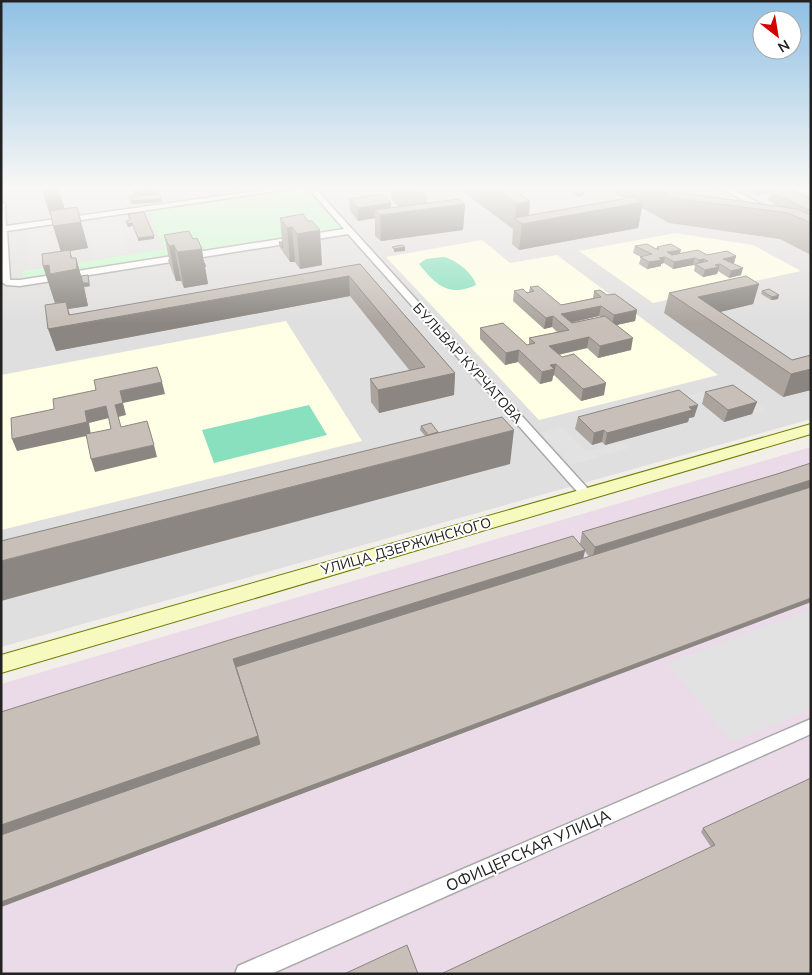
<svg xmlns="http://www.w3.org/2000/svg" width="812" height="975" font-family="Mulish,sans-serif">
  <style>
    .residential { fill: #e0dfdf }
    .industrial { fill: #ebdbe8 }
    .education { fill: #ffffe5 }
    .park { fill: #c8facc }
    .pitch { fill: #88e0be }
    .parking { fill: #e2e2e2 }
    .lines { fill: none; stroke-linecap: round; stroke-linejoin: round }
    .minor-casing { stroke: #a9a9a9; stroke-width: 3 }
    .secondary-casing { stroke: #707d05; stroke-width: 2 }
    .minor { fill: #fff; fill-rule: evenodd }
    .secondary { fill: #f7fabf; fill-rule: evenodd }
    .wall { fill: #aba49e; fill-rule: evenodd }
    .shaded-wall { fill: #8b8681 }
    .building { fill: #c7bfb8; stroke: #8b8681 }
    .labels { text-anchor: middle; stroke-width: 4; stroke-linejoin: round; paint-order: stroke }
    .street-label { font-size: 14px; fill: #222; stroke: #fff }
    .near-street-label { font-size: 16px; fill: #222; stroke: #fff }
  </style>
  <rect width="100%" height="100%" fill="#f2efe9"/>
  <path class="residential" d="M1,187H768L811,207V419L1,647Z"/>
  <path class="industrial" d="M811,447V974H1V684Z"/>
  <path class="education" d="M675,233L753,245L801,271L653,303L579,251Z
    M482,240L510,263L557,255L718,375L539,420L386,257Z
    M286,321L362,441L1,530V375Z"/>
  <path class="park" d="M306,189L343,230L24,281L23,271L165,249L148,211Z"/>
  <path class="pitch" d="M443,257C454,258 474,274 476,285C449,298 435,284 419,264L426,259Z
    M309,405L327,435L214,463L202,430Z"/>
  <path class="parking" d="M117,217L129,253L93,258L86,231L56,236L60,259L29,264L25,230Z
    M731,384L766,410L755,413L731,394L696,404L686,396Z
    M562,427L587,452L623,442L630,448L571,465L541,433Z
    M811,609V709L732,742L667,663Z"/>
  <g class="lines">
    <g class="minor-casing">
      <path id="minor" d="M284,187H303L7,231L10,280H20L344,229L307,187H314L590,491L592,494L590,497H582L348,234L20,286L6,285L2,282L1,202L5,204L6,226Z
        M718,187H727L773,210L766,212Z
        M811,719V734L271,974H235L238,966Z"/>
    </g>
    <g class="secondary-casing">
      <path id="secondary" d="M771,187H784L811,199V206Z
        M811,424V434L1,673V655Z"/>
    </g>
    <use href="#minor" class="minor"/>
    <use href="#secondary" class="secondary"/>
  </g>
  <path class="wall" d="M131,187H158L162,202L132,204L129,196H139L138,194L134,195Z
    M391,187H425V190L427,192V203L465,204L463,230L381,241L375,236V218L358,221L350,211L349,199L391,203V208L399,207L391,199Z
    M457,187H509L530,201L529,216L626,199L606,188V187H671L683,193L777,206L768,201L770,193L756,195L739,187H767L772,192L811,200V255L780,239L669,223L642,208L638,228L519,250L512,244L513,229Z
    M571,190L584,193L583,196L577,197L571,193Z
    M77,207L88,248L70,251L72,258H76L81,276L90,286L84,287L88,306L68,309L70,315L360,264L455,373L454,395L379,413L371,402L370,379L410,371L350,296L56,351L59,303H55L43,266L61,252L51,215H50L64,209Z
    M303,214L322,265L300,269L295,262H290L279,246V242H282L280,218Z
    M164,235L193,239L205,263L206,267H205L208,284L184,288L181,281H176L169,263L168,260L169,259Z
    M635,246L656,249L657,247L680,253L736,256L734,263H733L741,275L729,278L718,271L717,274L703,277L694,271L695,266L693,265L673,269L664,263L661,264V266L647,269L639,264L641,257L633,253Z
    M759,284L753,304L720,312L792,360L811,355V390L783,397L664,313L669,293Z
    M530,287L561,305L593,298L594,291L607,295L637,310L635,321L616,325L631,350L598,358L587,348L559,355L604,395L581,401L554,375L553,376L552,381L540,384L518,362L505,365L480,339V328L527,345H529V338L557,332L552,327L544,329L513,301L514,291L529,292ZM599,316L600,317L572,323H571Z
    M762,291L778,299L771,300L761,294Z
    M705,392L757,402L752,414L724,422L702,404Z
    M698,405L694,417L689,418L688,422L605,445L602,442L592,445L575,429L578,417Z
    M421,426L438,432L510,464L425,436L420,430Z
    M811,463V602L1,907V712L580,544L582,532L777,474ZM585,551L589,557L583,559Z
    M703,828L811,974L711,847L701,832Z"/>
  <path class="shaded-wall" d="M58,187L66,213L50,215L42,190Z
    M132,187H136L138,194L134,195Z
    M137,187H158L160,197L140,199Z
    M235,187H256V189L227,191V188Z
    M772,190L771,193L756,195L757,192Z
    M584,193L583,196L577,197L578,194Z
    M161,199L162,202L132,204L131,201Z
    M530,201L528,222L643,202L638,228L519,250L522,224L515,219L516,204Z
    M391,203V214L465,204L463,230L381,241L380,215L374,210L375,218L358,221V208Z
    M81,222L88,248L70,251L75,270L76,258L83,283L88,275L90,286L84,287L88,306L68,309L73,325L349,276L350,296L56,351L48,329L62,310L59,302L55,303L43,266L61,252L53,226Z
    M132,223V226L128,227L127,224Z
    M292,227L295,262H290L287,228Z
    M320,230L322,265L300,269L297,234Z
    M154,236V239L138,241V238Z
    M174,245L181,281H176L169,246Z
    M405,247V251L394,252V249Z
    M202,249L204,263H205L206,267H205L208,284L184,288L177,252Z
    M681,250L679,256L669,258L667,252Z
    M736,256L734,263L723,266V259Z
    M665,257L664,263L661,264V266L647,269L649,262L659,258Z
    M695,258L693,265L673,269L674,262Z
    M704,259L703,266H698L699,260Z
    M720,264L717,274L703,277L705,270L715,265Z
    M743,268L741,275L729,278L731,271Z
    M759,284L753,304L703,316L698,297Z
    M779,295L778,299L771,300L772,297Z
    M601,306L599,316L563,324L561,314Z
    M637,310L635,321L612,326L614,315Z
    M553,316L552,327L544,329L546,318Z
    M589,337L587,348L547,357L549,346Z
    M633,338L631,350L598,358L600,346Z
    M519,350L518,362L505,365L506,353Z
    M556,364L554,375L553,376L552,381L540,384L542,372L550,365Z
    M811,369V390L783,397L791,374Z
    M455,373L454,395L379,413L378,390Z
    M162,382L165,394L123,403L126,415L118,417L124,439L115,405L120,391Z
    M606,383L604,395L581,401L583,389Z
    M757,402L752,414L724,422L728,410Z
    M698,405L694,417L689,418L688,422L605,445L607,433Z
    M106,406L109,418L89,423L91,435L17,451L12,439L85,411Z
    M514,430L510,464L1,601V561Z
    M604,430L602,442L592,445L594,433Z
    M154,445L157,457L95,472L91,459Z
    M811,480V491L592,560L595,547Z
    M585,550L582,563L236,671L233,659Z
    M811,598V602L1,907V902Z
    M258,736L261,749L1,840V825Z"/>
  <path class="building" d="M41,187H58V188L42,190Z
    M405,187H423L427,192H410Z
    M493,187H509L530,201L516,204Z
    M654,187H671L683,193L797,209L811,215V223L788,213L674,198Z
    M746,187H767L772,190L757,192Z
    M577,189L584,193L578,194L571,190Z
    M787,189L811,200V211L771,192Z
    M159,194L161,199L131,201L129,196H139Z
    M381,194L391,203L358,208L349,199Z
    M634,197L643,202L522,224L514,218Z
    M458,199L465,204L380,215L374,210Z
    M77,207L81,222L53,226L50,211Z
    M144,212L154,236L138,238L132,223L127,224L126,221L130,220L128,214Z
    M303,214L308,221H312L320,230L297,234L292,227L287,228L280,218Z
    M189,231L193,239L197,238L202,249L177,252L174,245L169,246L164,235Z
    M279,242H282L283,248Z
    M647,244L656,249H659L657,247L671,244L681,250L667,252L672,255L698,250L707,255L727,251L736,256L723,259L743,268L731,271L720,264L715,265L719,267L705,270L695,264L708,261L704,259L699,260L695,258L674,262L665,257L659,258L662,260L649,262L640,257L652,254L635,246Z
    M402,245L405,247L394,249L392,247Z
    M70,250L71,258H76L77,269L50,274L49,265L43,266L42,254Z
    M360,264L455,373L378,390L370,379L425,367L349,276L48,329L45,305L66,302L69,315Z
    M88,275L89,283H83L81,276Z
    M746,276L759,284L698,297L792,360L811,355V369L791,374L669,293Z
    M538,286L561,305L601,297L594,291L600,290L607,295L615,294L637,310L614,315L601,306L561,314L572,323L605,316L633,338L600,346L589,337L549,346L562,357L574,354L606,383L583,389L556,364L550,365L554,369L542,372L519,350L506,353L480,328L503,323L527,345L535,343L529,338L569,330L553,316L546,318L514,291L523,289L527,293L534,291L530,287Z
    M769,289L779,295L772,297L762,291Z
    M157,367L162,382L120,391L123,403L115,405L121,427L147,421L154,445L91,459L86,434L111,429L106,406L85,411L87,422L12,439L11,418L54,409L53,399L96,390L94,380Z
    M733,385L757,402L728,410L705,392Z
    M679,390L698,405L689,407L692,410L607,433L604,430L594,433L578,417Z
    M502,417L514,430L1,561V541Z
    M431,423L438,432L428,435L421,426Z
    M811,463V480L595,547L582,532L777,474Z
    M811,487V598L1,902V835L260,744L258,736L236,667Z
    M573,536L585,550L233,659L258,736L1,825V712L226,641Z
    M811,778V974H441L715,845L703,828Z
    M407,945L418,974H344Z"/>
  <linearGradient id="sky" x2="0" y2="1"><stop stop-color="#8fc0e4"/><stop offset="0.58" stop-color="#f9f8f5"/><stop offset="1" stop-color="#f9f8f5" stop-opacity="0"/></linearGradient>
  <rect width="812" height="324" fill="url(#sky)"/>
  <g class="labels">
    <g class="street-label">
      <text transform="translate(468 363) rotate(48)" y="5">БУЛЬВАР КУРЧАТОВА</text>
      <text transform="translate(406 546) rotate(-16)" y="5">УЛИЦА ДЗЕРЖИНСКОГО</text>
    </g>
    <g class="near-street-label">
      <text transform="translate(528 850) rotate(-24)" y="6">ОФИЦЕРСКАЯ УЛИЦА</text>
    </g>
  </g>
  <rect width="812" height="975" fill="none" stroke="#222222" stroke-width="5"/>
  <g transform="translate(777 35) rotate(149)"><circle r="24" fill="#ffffff" stroke="#a7a7a7"/>
  <path d="M0-4L9 19L0 12L-9 19Z" fill="#d40000"/>
  <text y="-8" font-size="14" font-weight="bold" text-anchor="middle" fill="#222222">N</text>
  </g>
</svg>
